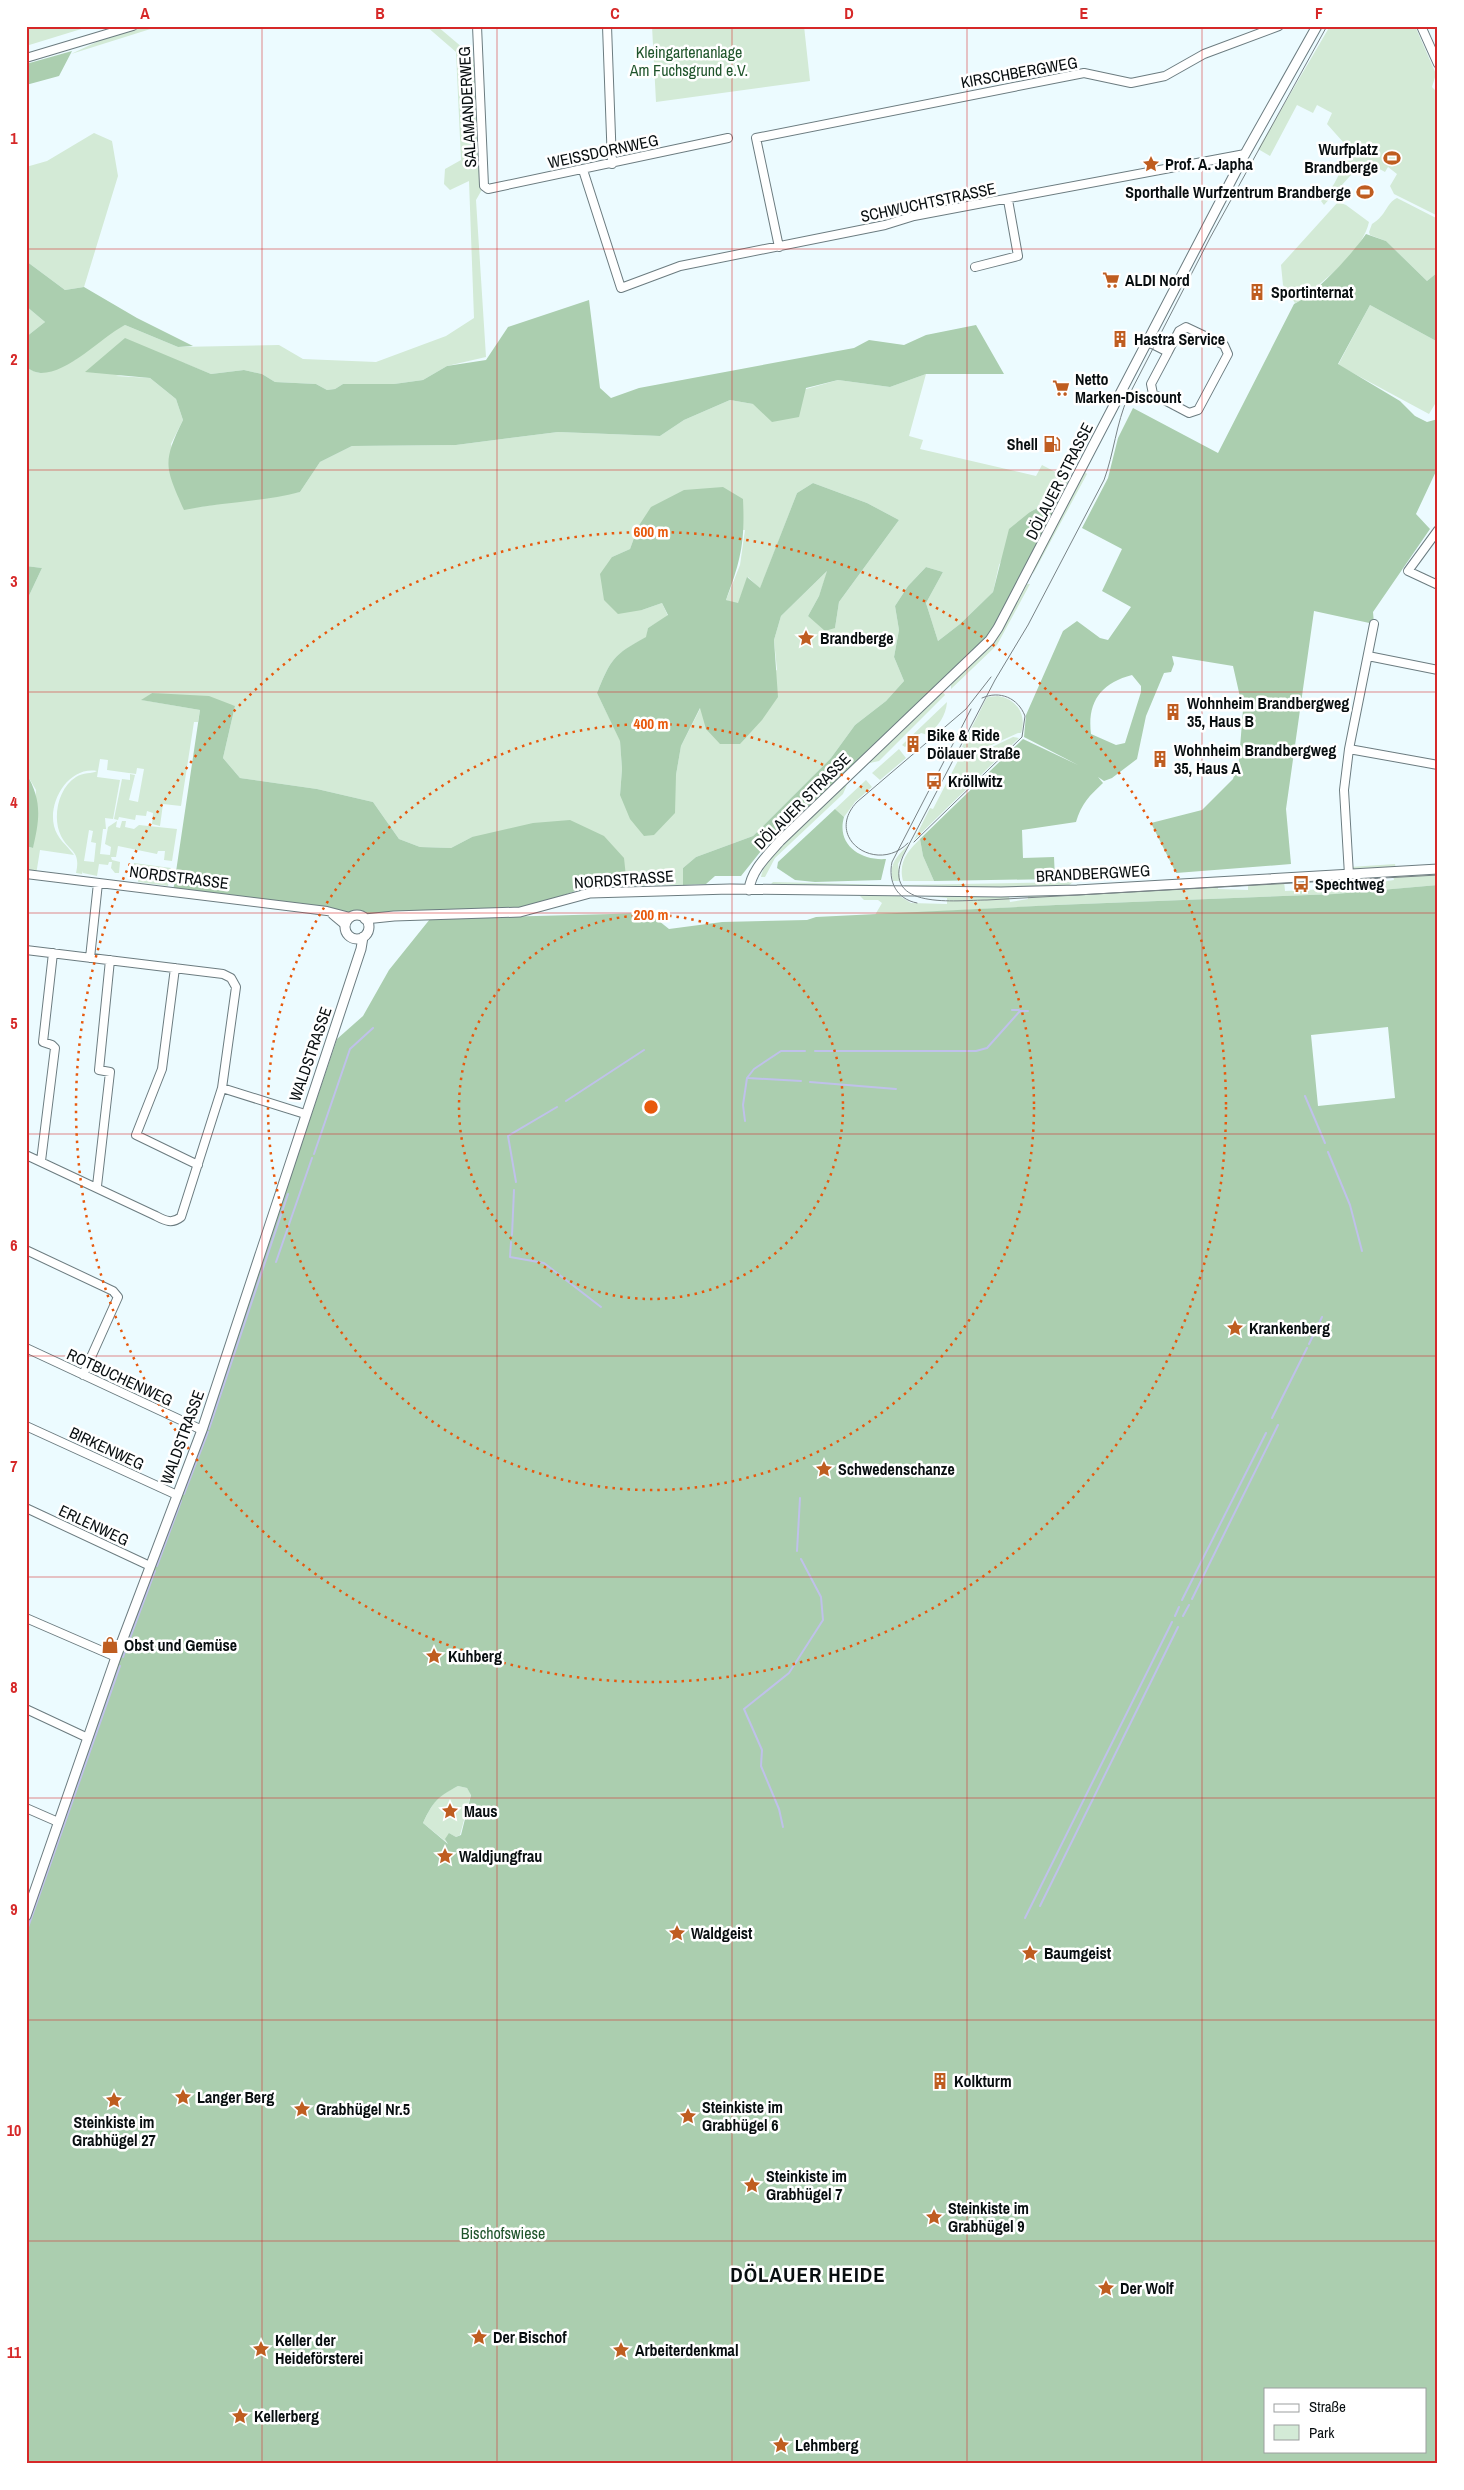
<svg xmlns="http://www.w3.org/2000/svg" width="1464" height="2490" font-family="'Archivo Narrow',sans-serif">
  <style>
    .green { fill: #d3ead6; fill-rule: evenodd }
    .forest { fill: #abceaf; fill-rule: evenodd }
    .lines { fill: none; stroke-linecap: round; stroke-linejoin: round }
    .stream { stroke: #bfc1ea; stroke-width: 2 }
    .minor-casing { stroke: #6c7c80; stroke-width: 10 }
    .major-casing { stroke: #6c7c80; stroke-width: 11 }
    .minor { stroke: #fff; stroke-width: 8 }
    .major { stroke: #fff; stroke-width: 9 }
    .tram { stroke: #798386; stroke-width: 1 }
    .grid { fill: none; stroke: #d62828; stroke-width: 1; stroke-opacity: 0.55 }
    .ring { fill: none; stroke: #e8590c; stroke-width: 2.5; stroke-dasharray: 2.5 5 }
    .labels { text-anchor: middle; stroke-width: 5; stroke-linejoin: round; paint-order: stroke }
    .park-label { font-size: 16px; fill: #1f542b; stroke: #fff }
    .street-label { font-size: 16px; fill: #080e10; stroke: #fff }
    .poi-label { font-size: 16px; font-weight: bold; fill: #080e10; stroke: #fff; text-anchor: start }
    .district-label { font-size: 21px; font-weight: bold; letter-spacing: 1px; fill: #080e10; stroke: #fff }
    .centre { fill: #e8590c; stroke: #fff; stroke-width: 2.5 }
    .ring-label { font-size: 15px; text-anchor: middle; font-weight: bold; fill: #e8590c; stroke: #fff; stroke-width: 5; stroke-linejoin: round; paint-order: stroke }
    .neatline { fill: none; stroke: #d62828; stroke-width: 2 }
    .grid-label { font-size: 16px; text-anchor: middle; font-weight: bold; fill: #d62828 }
  </style>
  <rect width="100%" height="100%" fill="#ecfbff"/>
  <path class="green" d="M26,26H91L26,46Z
    M146,26H160L71,54L103,39Z
    M426,26H437L463,48L478,65L484,186L476,200L486,357L447,366L423,380L394,384H343L335,389L327,390L316,384L275,382L262,374L244,370L211,374L184,363L116,376L150,378L176,399L183,420L171,444L184,509L300,492L320,462L352,446L456,445L558,432L660,436L684,420L730,400L753,404L838,380L890,387L926,374L909,436L923,440L920,449L1036,476L1042,465L1069,479L1063,493L1030,512L999,565L993,592L960,624L938,641L926,603L943,572L926,567L908,586L895,606L899,630L894,657L904,681L886,701L855,725L831,758L753,836L696,857L683,868V885L627,886L623,858L472,837L451,848L420,847L399,839L373,802L317,789L240,778L223,758L235,706L152,693L142,700L200,710L198,722H194L181,806L163,804L160,826L152,824L153,813L147,811L146,816L136,815L135,820L119,817L118,820L114,819L122,779L130,780V774L135,775L129,800L138,802L144,769L137,768L136,774L107,770L108,760L100,759L97,777L120,780L113,819L105,818L106,829H103L100,854L110,855L111,847L105,844L108,827L117,821L116,827L120,828L122,821H126L125,827L134,829L139,825L177,829L172,861L164,860L165,851H158L157,854L118,846L116,857H111L112,860L120,862L119,873H115L111,868L112,862H109L108,865L99,864L97,876L83,873V871L82,874L76,873C81,850 70,853 61,836C52,818 58,788 76,777C83,772 92,774 97,771C69,766 48,801 54,826C57,839 67,845 74,855L40,850L36,875L26,874V846L33,848L36,790L26,773V602L42,568L26,566V367L38,373L75,360L107,334L125,325L178,347L279,345L303,359L376,362L446,336L474,318L469,181L450,190L444,184L445,169L461,160L456,52ZM813,483L867,503L899,520L839,602L835,628L808,616L819,596L828,570L781,616L774,640L777,670L701,707L681,746L676,775L620,795L622,769L620,740L597,693C611,659 613,655 647,637L648,628L668,616L662,603L642,610L612,557L630,549L638,527L745,530L740,565L726,600L738,604L748,577L760,589L797,493ZM89,830L93,831L91,842L96,843L94,862L84,861Z
    M652,26H804L810,81L656,102Z
    M1330,26H1415L1436,74L1432,87L1438,93L1436,102L1438,104V216L1394,194L1390,186L1397,174L1388,167L1385,172L1374,166L1370,171L1362,167L1350,176L1324,205L1321,201L1334,184L1351,151L1327,124L1332,113L1317,105L1313,113L1297,105L1270,156L1258,149Z
    M94,133L112,141L118,176L84,287L65,290L26,261V167L47,161Z
    M1397,198L1438,219V272L1427,281L1386,241L1370,235L1369,232L1372,224C1387,215 1386,203 1397,198Z
    M1338,202L1346,205L1369,222C1361,255 1324,279 1300,301L1295,303L1283,285L1281,265Z
    M1370,305L1438,342V399L1429,414L1338,365Z
    M26,306L45,322L26,337Z
    M1085,472L1087,474L1033,574L1034,568Z
    M1027,584H1030L997,645L951,689V684L956,678L1002,628Z
    M943,692L945,695L879,761L865,764Z
    M998,696C1017,699 1027,715 1021,733H1018L974,753L962,747L987,697Z
    M947,702C946,716 938,726 928,735L921,733L905,747L902,745Z
    M1013,737L1019,738L914,840L930,808L933,809L963,751L973,756Z
    M899,749L906,758L880,780L872,773Z
    M849,780L843,794L775,858L765,877H761C765,851 828,800 849,780Z
    M866,780L872,787L855,802L844,817L835,809Z
    M920,839L923,856L934,881H903C898,862 908,851 920,839Z
    M909,844L898,864L900,881H893C888,863 898,856 909,844Z
    M134,863L171,868L168,886L138,882L139,873L133,871Z
    M1395,864L1396,869L1353,870L1350,867Z
    M1438,873V885L1336,894L1056,905L875,915L882,903L878,900H864L860,896L898,895L911,903L947,904V898L917,895L1022,896L1009,897L1010,902L1028,899V895L1218,885V889L1248,890V883L1284,881L1285,891L1347,888L1346,878L1366,877L1367,884L1394,880L1393,876Z
    M773,882L891,885L893,889L770,885Z
    M1073,882L1068,886L1055,887L907,889L904,885Z
    M458,1786L467,1788L471,1794L460,1835L456,1837L449,1833L450,1845L423,1823C434,1801 436,1797 458,1786Z"/>
  <path class="forest" d="M72,51L59,76L26,85V64Z
    M1366,234L1386,241L1427,281L1438,272V342L1370,305L1338,364L1400,401L1415,416L1427,422L1438,419V467L1416,514L1430,529L1373,612L1374,624L1314,611L1286,809L1291,864L1176,873L1151,823L1202,810L1233,779L1239,760L1243,710L1233,666L1172,656L1174,664L1171,672L1164,673L1146,716L1137,759L1112,778L1104,781L1098,777L1103,783C1090,795 1081,804 1076,822L1022,830L1023,858L1054,857L1055,879L934,881L923,856L920,839L1023,739L1078,765L1024,737L1026,715L1063,631L1077,621L1100,638L1108,640L1131,607L1102,591L1122,549L1082,528L1108,478L1118,438L1133,408L1218,453L1294,304C1315,295 1353,253 1366,234ZM1132,675L1141,686V692L1125,743L1116,745L1091,734C1087,702 1101,683 1132,675Z
    M26,261L65,290L84,287L137,318L193,346L178,347L125,325C100,338 69,373 41,373C36,373 31,370 26,367V337L45,322L26,306Z
    M589,300L600,388L611,398L639,388L854,348L869,340L904,345L926,335L976,325L1004,374H926L890,387L838,380L806,388L799,417L772,422L753,404L730,400L684,420L660,436L558,432L456,445L352,446L320,462L300,492C262,502 223,502 184,510C165,467 162,463 183,420L176,399L150,378L85,372L125,338L211,374L244,370L262,374L275,382L316,384L327,390L335,389L343,384H394L423,380L447,366L486,360L508,327Z
    M813,483L867,503L899,520L839,602L835,628L825,631L808,616L819,596L827,571L781,616L774,640L778,697L762,720L740,744H720L706,729L700,708L681,746L676,775L675,813L654,835L644,836L630,819L620,795L622,769L620,741L597,693C611,659 613,655 646,637L648,628L668,615L662,603L642,610L618,614L604,600L600,574L612,557L630,549L638,527L651,507L684,490L723,487L743,499C745,542 741,560 726,600L738,603L747,577L760,588L797,493Z
    M1063,494L1026,576L998,628L854,768L773,836L741,876H715L706,884L683,885V868L696,857L753,836L831,758L855,725L886,701L904,681L894,657L899,630L895,606L908,586L926,567L943,572L926,603L938,641L960,624L993,592L1009,529L1030,512Z
    M26,566L42,568L26,602Z
    M152,693L209,696L235,706L223,758L240,778L317,789L373,802L399,839L420,847L451,848L472,837L533,823L570,820L604,836L624,858L627,886H590L526,908L372,916L173,892L200,710L141,700Z
    M26,773C42,800 40,818 33,848L26,846Z
    M835,809L844,817C836,845 861,861 886,859L881,880L815,882L795,880L777,868L778,862Z
    M1438,885V2464H26V1926L116,1664L205,1430L337,1039L363,1016L389,970L430,919L649,913L669,929L722,922L807,920L816,917L1056,905L1335,894ZM1388,1027L1395,1098L1318,1106L1311,1035ZM458,1786L467,1788L471,1795L461,1835L456,1837L449,1833L445,1839L448,1844L423,1823C433,1802 437,1797 458,1786ZM1265,2389H1425V2451H1265Z"/>
  <g class="lines">
    <path class="stream" d="M1012,1010H1019
      M815,1051H976L987,1048L1020,1011H1028
      M748,1078L801,1081
      M810,1082L896,1089
      M1305,1096L1325,1143
      M566,1101L644,1050
      M745,1121L743,1105L747,1078L754,1069L781,1051H805
      M1328,1152L1350,1205L1362,1251
      M314,1154L350,1049L373,1028
      M516,1182L508,1136L557,1107
      M512,1235L514,1190
      M511,1242L510,1257L544,1263L601,1307
      M276,1262L312,1158
      M1309,1344L1322,1317
      M1272,1418L1307,1348
      M209,1429L288,1194
      M184,1494L208,1432
      M797,1551L800,1498
      M157,1566L181,1501
      M1192,1599L1278,1425
      M1182,1600L1266,1433
      M1175,1616L1179,1607
      M1183,1616L1189,1605
      M123,1657L155,1571
      M783,1827L779,1809L761,1766L762,1750L744,1709L789,1673L823,1620L821,1597L801,1559
      M1040,1906L1178,1627
      M1025,1918L1172,1622
      M26,1933L120,1666"/>
    <g class="minor-casing">
      <path id="minor" d="M477,26L484,186L488,189L728,138
        M607,26L612,164
        M1421,26L1438,64
        M26,58L133,26
        M583,170L621,288L680,266L885,225L914,216L1245,154
        M779,247L756,138L1084,73L1131,83L1165,76L1204,54L1279,26
        M975,267L1018,256L1008,200
        M1148,342L1168,352L1151,384L1153,394L1189,413L1198,410L1228,354L1224,345L1186,327L1179,331L1168,352
        M1438,530L1408,571L1438,585
        M1368,656L1438,670
        M1349,749L1438,765
        M26,874L327,911L350,917
        M1349,875L1344,790L1349,749L1374,624
        M333,915L345,925
        M26,950L223,974L231,978L236,987L222,1088L181,1217C171,1225 164,1220 154,1215L26,1155
        M90,958L98,883
        M175,968L162,1069L136,1135L198,1165
        M222,1088L305,1114
        M41,1161L55,1048L52,1045L43,1042L53,953
        M97,1186L110,1072L99,1070L110,960
        M26,1250L113,1291L118,1297L83,1375
        M26,1348L202,1430
        M26,1426L177,1495
        M26,1508L150,1566
        M26,1618L116,1657
        M26,1709L88,1738
        M26,1808L58,1822"/>
    </g>
    <g class="major-casing">
      <path id="major" d="M749,890C751,870 768,855 780,841L990,640L998,628L1245,154L1317,26
        M345 927a12 12 0 1 1 24 0a12 12 0 1 1-24 0Z
        M365,919L394,916L520,912L590,893L730,889L1001,892L1077,890L1438,869
        M26,1916L116,1657L202,1430L361,949L363,937"/>
    </g>
    <use href="#minor" class="minor"/>
    <use href="#major" class="major"/>
    <path class="tram" d="M1327,26L1210,238L1128,397C1116,424 1114,453 1104,480L1028,625L995,680L903,856C880,911 957,900 987,900L1438,875
      M914,842L1022,737L1025,716C1018,698 1000,690 982,698
      M908,843C877,875 823,838 857,802L966,709L991,677
      M917,903C896,899 888,881 892,862L971,709"/>
  </g>
  <path class="grid" d="M262,26V2464M497,26V2464M732,26V2464M967,26V2464M1202,26V2464M26,249H1438M26,470H1438M26,692H1438M26,913H1438M26,1134H1438M26,1356H1438M26,1577H1438M26,1798H1438M26,2020H1438M26,2241H1438"/>
  <g class="ring">
    <circle cx="651" cy="1107" r="192"/>
    <circle cx="651" cy="1107" r="383"/>
    <circle cx="651" cy="1107" r="575"/>
  </g>
  <defs>
    <g id="stadium-bare" transform="scale(1.35)"><path d="M0-5a6.5 5 0 1 0 0 10a6.5 5 0 1 0 0-10ZM-3.5-1.8h7v3.6h-7Z" fill="#bf5d20" stroke="#fff" stroke-width="2.5" paint-order="stroke"/></g>
    <g id="sight-bare" transform="scale(1.35)"><path d="M0-6L1.8-2.2L6-1.7L2.9 1.2L3.7 5.4L0 3.3L-3.7 5.4L-2.9 1.2L-6-1.7L-1.8-2.2Z" fill="#bf5d20" stroke="#fff" stroke-width="2.5" paint-order="stroke"/></g>
    <g id="supermarket-bare" transform="scale(1.35)"><path d="M-6-5.5h2.5l.6 2H6L4.5 2H-2.5L-4.4-4H-6ZM-1.5 3.2a1.3 1.3 0 1 0 .1 0ZM3 3.2a1.3 1.3 0 1 0 .1 0Z" fill="#bf5d20" stroke="#fff" stroke-width="2.5" paint-order="stroke"/></g>
    <g id="building-bare" transform="scale(1.35)"><path d="M-4-6H4V6H1V3H-1V6H-4ZM-2.5-4.3h1.7v1.8h-1.7ZM.8-4.3h1.7v1.8H.8ZM-2.5-1h1.7V.8h-1.7ZM.8-1h1.7V.8H.8Z" fill="#bf5d20" stroke="#fff" stroke-width="2.5" paint-order="stroke"/></g>
    <g id="fuel-bare" transform="scale(1.35)"><path d="M-5.5-6h7V0h2V4h1.3V-2.5L3-4.5l.8-.8L6-3V5H2.5V1h-1V6h-7ZM-4.2-4.7v3.2H.2V-4.7Z" fill="#bf5d20" stroke="#fff" stroke-width="2.5" paint-order="stroke"/></g>
    <g id="bus-bare" transform="scale(1.35)"><path d="M-5-6H5V4H4V6H2V4H-2V6H-4V4H-5ZM-3.5-4V0h7V-4ZM-3.5 1.2v1.5H-2V1.2ZM2 1.2v1.5H3.5V1.2Z" fill="#bf5d20" stroke="#fff" stroke-width="2.5" paint-order="stroke"/></g>
    <g id="shop-bare" transform="scale(1.35)"><path d="M-5-2.5h2.3a2.7 3.5 0 0 1 5.4 0H5L5.5 6h-11ZM-1.5-2.5h3a1.5 2.3 0 0 0-3 0Z" fill="#bf5d20" stroke="#fff" stroke-width="2.5" paint-order="stroke"/></g>
  </defs>
  <g fill-rule="evenodd">
    <use href="#stadium-bare" x="1392" y="158"/>
    <use href="#sight-bare" x="1151" y="164"/>
    <use href="#stadium-bare" x="1365" y="192"/>
    <use href="#supermarket-bare" x="1111" y="280"/>
    <use href="#building-bare" x="1257" y="292"/>
    <use href="#building-bare" x="1120" y="339"/>
    <use href="#supermarket-bare" x="1061" y="388"/>
    <use href="#fuel-bare" x="1052" y="444"/>
    <use href="#sight-bare" x="806" y="638"/>
    <use href="#building-bare" x="1173" y="712"/>
    <use href="#building-bare" x="913" y="744"/>
    <use href="#building-bare" x="1160" y="759"/>
    <use href="#bus-bare" x="934" y="781"/>
    <use href="#bus-bare" x="1301" y="884"/>
    <use href="#sight-bare" x="1235" y="1328"/>
    <use href="#sight-bare" x="824" y="1469"/>
    <use href="#shop-bare" x="110" y="1645"/>
    <use href="#sight-bare" x="434" y="1656"/>
    <use href="#sight-bare" x="450" y="1811"/>
    <use href="#sight-bare" x="445" y="1856"/>
    <use href="#sight-bare" x="677" y="1933"/>
    <use href="#sight-bare" x="1030" y="1953"/>
    <use href="#building-bare" x="940" y="2081"/>
    <use href="#sight-bare" x="183" y="2097"/>
    <use href="#sight-bare" x="114" y="2100"/>
    <use href="#sight-bare" x="302" y="2109"/>
    <use href="#sight-bare" x="688" y="2116"/>
    <use href="#sight-bare" x="752" y="2185"/>
    <use href="#sight-bare" x="934" y="2217"/>
    <use href="#sight-bare" x="1106" y="2288"/>
    <use href="#sight-bare" x="479" y="2337"/>
    <use href="#sight-bare" x="261" y="2349"/>
    <use href="#sight-bare" x="621" y="2350"/>
    <use href="#sight-bare" x="240" y="2416"/>
    <use href="#sight-bare" x="781" y="2445"/>
  </g>
  <g class="labels">
    <g class="park-label">
      <text x="689" y="58">Kleingartenanlage<tspan x="689" dy="18">Am Fuchsgrund e.V.</tspan></text>
      <text x="503" y="2239">Bischofswiese</text>
    </g>
    <g class="street-label">
      <text transform="translate(1019 72) rotate(-10)" y="6">KIRSCHBERGWEG</text>
      <text transform="translate(467 107) rotate(-93)" y="6">SALAMANDERWEG</text>
      <text transform="translate(603 151) rotate(-12)" y="6">WEISSDORNWEG</text>
      <text transform="translate(928 202) rotate(-12)" y="6">SCHWUCHTSTRASSE</text>
      <text transform="translate(1059 481) rotate(-63)" y="6">DÖLAUER STRASSE</text>
      <text transform="translate(802 801) rotate(-45)" y="6">DÖLAUER STRASSE</text>
      <text transform="translate(1093 873) rotate(-3)" y="6">BRANDBERGWEG</text>
      <text transform="translate(179 877) rotate(7)" y="6">NORDSTRASSE</text>
      <text transform="translate(624 879) rotate(-4)" y="6">NORDSTRASSE</text>
      <text transform="translate(310 1054) rotate(-71)" y="6">WALDSTRASSE</text>
      <text transform="translate(120 1377) rotate(25)" y="6">ROTBUCHENWEG</text>
      <text transform="translate(182 1437) rotate(-70)" y="6">WALDSTRASSE</text>
      <text transform="translate(107 1448) rotate(25)" y="6">BIRKENWEG</text>
      <text transform="translate(94 1525) rotate(25)" y="6">ERLENWEG</text>
    </g>
    <g class="poi-label">
      <text x="1378" y="155" text-anchor="end">Wurfplatz<tspan x="1378" dy="18">Brandberge</tspan></text>
      <text x="1165" y="170">Prof. A. Japha</text>
      <text x="1351" y="198" text-anchor="end">Sporthalle Wurfzentrum Brandberge</text>
      <text x="1125" y="286">ALDI Nord</text>
      <text x="1271" y="298">Sportinternat</text>
      <text x="1134" y="345">Hastra Service</text>
      <text x="1075" y="385">Netto<tspan x="1075" dy="18">Marken-Discount</tspan></text>
      <text x="1038" y="450" text-anchor="end">Shell</text>
      <text x="820" y="644">Brandberge</text>
      <text x="1187" y="709">Wohnheim Brandbergweg<tspan x="1187" dy="18">35, Haus B</tspan></text>
      <text x="927" y="741">Bike &amp; Ride<tspan x="927" dy="18">Dölauer Straße</tspan></text>
      <text x="1174" y="756">Wohnheim Brandbergweg<tspan x="1174" dy="18">35, Haus A</tspan></text>
      <text x="948" y="787">Kröllwitz</text>
      <text x="1315" y="890">Spechtweg</text>
      <text x="1249" y="1334">Krankenberg</text>
      <text x="838" y="1475">Schwedenschanze</text>
      <text x="124" y="1651">Obst und Gemüse</text>
      <text x="448" y="1662">Kuhberg</text>
      <text x="464" y="1817">Maus</text>
      <text x="459" y="1862">Waldjungfrau</text>
      <text x="691" y="1939">Waldgeist</text>
      <text x="1044" y="1959">Baumgeist</text>
      <text x="954" y="2087">Kolkturm</text>
      <text x="197" y="2103">Langer Berg</text>
      <text x="702" y="2113">Steinkiste im<tspan x="702" dy="18">Grabhügel 6</tspan></text>
      <text x="316" y="2115">Grabhügel Nr.5</text>
      <text x="114" y="2128" text-anchor="middle">Steinkiste im<tspan x="114" dy="18">Grabhügel 27</tspan></text>
      <text x="766" y="2182">Steinkiste im<tspan x="766" dy="18">Grabhügel 7</tspan></text>
      <text x="948" y="2214">Steinkiste im<tspan x="948" dy="18">Grabhügel 9</tspan></text>
      <text x="1120" y="2294">Der Wolf</text>
      <text x="493" y="2343">Der Bischof</text>
      <text x="275" y="2346">Keller der<tspan x="275" dy="18">Heideförsterei</tspan></text>
      <text x="635" y="2356">Arbeiterdenkmal</text>
      <text x="254" y="2422">Kellerberg</text>
      <text x="795" y="2451">Lehmberg</text>
    </g>
    <g class="district-label">
      <text x="808" y="2282">DÖLAUER HEIDE</text>
    </g>
  </g>
  <circle cx="651" cy="1107" r="8" class="centre"/>
  <g class="ring-label">
    <text x="651" y="537">600 m</text>
    <text x="651" y="729">400 m</text>
    <text x="651" y="920">200 m</text>
  </g>
  <rect width="1464" height="2490" fill="none" stroke="#ffffff" stroke-width="55"/>
  <rect x="1264" y="2388" width="162" height="65" fill="#ffffff" stroke="#9c9f9f"/>
  <rect x="1274" y="2404" width="25" height="8" fill="#ffffff" stroke="#9c9f9f"/>
  <text x="1309" y="2412" font-size="15" fill="#080e10">Straße</text>
  <rect x="1274" y="2425" width="25" height="15" fill="#d3ead6" stroke="#9c9f9f"/>
  <text x="1309" y="2438" font-size="15" fill="#080e10">Park</text>
  <rect x="28" y="28" width="1408" height="2434" class="neatline"/>
  <g class="grid-label">
    <text x="145" y="19">A</text>
    <text x="380" y="19">B</text>
    <text x="615" y="19">C</text>
    <text x="849" y="19">D</text>
    <text x="1084" y="19">E</text>
    <text x="1319" y="19">F</text>
    <text x="14" y="144">1</text>
    <text x="14" y="365">2</text>
    <text x="14" y="587">3</text>
    <text x="14" y="808">4</text>
    <text x="14" y="1029">5</text>
    <text x="14" y="1251">6</text>
    <text x="14" y="1472">7</text>
    <text x="14" y="1693">8</text>
    <text x="14" y="1915">9</text>
    <text x="14" y="2136">10</text>
    <text x="14" y="2358">11</text>
  </g>
</svg>
